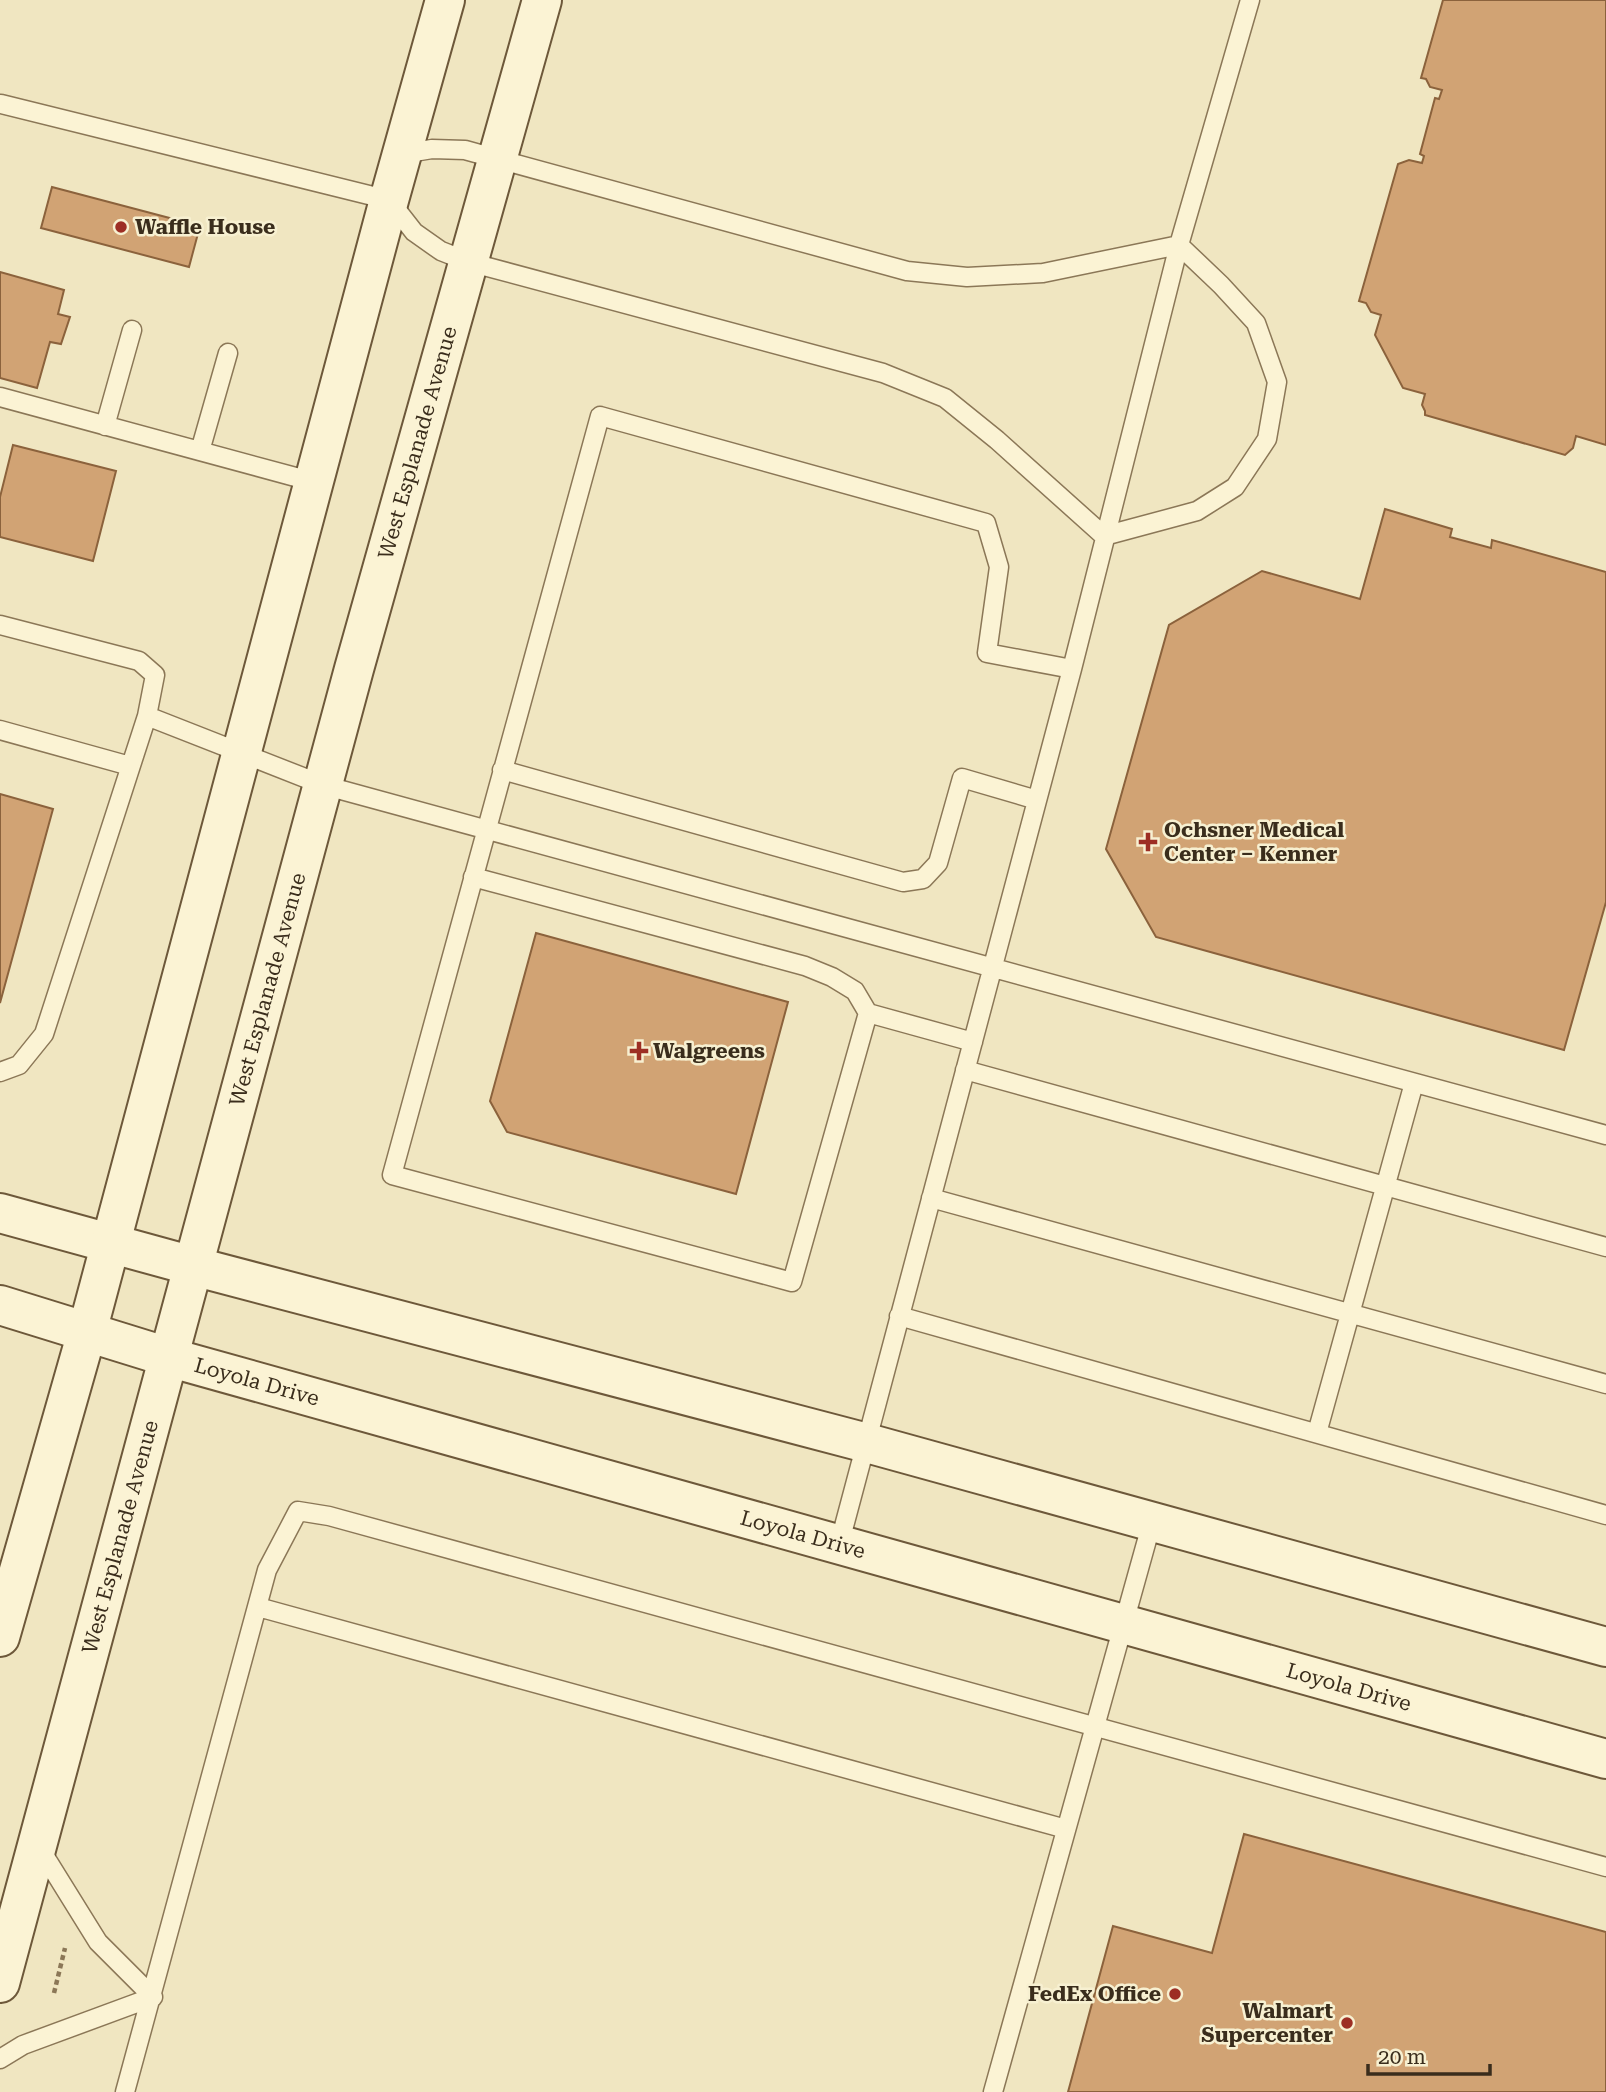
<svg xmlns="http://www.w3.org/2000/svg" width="1606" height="2092" font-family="'Roboto Serif',serif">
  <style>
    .building { fill: #d1a374; stroke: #8b623c; stroke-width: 2 }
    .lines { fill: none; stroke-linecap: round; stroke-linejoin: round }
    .lane-casing { stroke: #8b7757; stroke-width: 21 }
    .secondary-casing { stroke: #6d583a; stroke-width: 42 }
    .path { stroke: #8b7757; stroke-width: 4.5; stroke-dasharray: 5 3.5; stroke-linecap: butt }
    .lane { stroke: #fbf3d4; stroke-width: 18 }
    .secondary { stroke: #fbf3d4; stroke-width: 38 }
    .poi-dot { fill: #9d2e24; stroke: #f7f0d1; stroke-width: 2.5 }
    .labels { text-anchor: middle; stroke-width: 5; stroke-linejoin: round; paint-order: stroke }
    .poi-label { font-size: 21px; font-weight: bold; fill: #3a2d1c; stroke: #f7f0d1; text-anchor: start }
    .street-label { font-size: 21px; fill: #3a2d1c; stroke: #f7f0d1 }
  </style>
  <rect width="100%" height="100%" fill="#f0e6c1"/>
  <path class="building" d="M1443,0H1606V445L1576,436L1573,448L1565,455L1425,415V411L1422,405L1425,394L1403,388L1375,335L1381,315L1371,312L1366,303L1359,301L1398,164L1409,160L1422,163L1424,156L1420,154L1435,98L1439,99L1442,90L1430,87L1426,79L1421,78Z
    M52,187L200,226L189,267L41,228Z
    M0,272L64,290L58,314L70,317L61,344L50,342L37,388L0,378Z
    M13,445L116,471L93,561L0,537V497Z
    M1385,509L1452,529L1450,537L1491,548L1492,540L1606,572V902L1564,1050L1156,937L1106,849L1169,625L1262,571L1360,599Z
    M0,794L53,809L0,1003Z
    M536,933L788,1002L736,1194L507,1132L490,1101Z
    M1244,1834L1606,1932V2092H1068L1113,1926L1212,1953Z"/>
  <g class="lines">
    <g class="lane-casing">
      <path id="lane" d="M1,104L389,200L414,232L441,251L469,262L883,373L945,398L997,440L1104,536L1197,511L1235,487L1267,439L1277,382L1256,323L1221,285L1179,245L1043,273L967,277L907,271L465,150L432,149L402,154
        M0,397L314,482
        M105,426L132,330
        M200,451L228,353
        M0,625L139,661L155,675L147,716L323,785L1606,1135
        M0,730L130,766
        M502,770L903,882L923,879L938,863L962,778L1037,800
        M473,877L805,966L832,977L855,991L868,1013
        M973,1042L868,1013L792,1282L392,1175L600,416L986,523L999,567L987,653L1072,669
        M965,1070L1606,1247
        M0,1072L19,1065L44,1034L147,716
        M931,1198L1606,1384
        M899,1316L1606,1515
        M1317,1433L1414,1083
        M839,1545L1072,669L1179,245L1250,0
        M258,1607L1066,1829
        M39,1847L98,1942L153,1997
        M0,2059L23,2045L153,1997
        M125,2092L267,1570L298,1511L329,1516L1606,1867
        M993,2092L1152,1522"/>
    </g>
    <g class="secondary-casing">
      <g id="secondary">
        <path d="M0,1213L193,1266L867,1443L1606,1647"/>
        <path id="s1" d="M0,1305L168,1357L1606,1759"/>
        <path d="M0,1637L87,1332L389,200L445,0"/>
        <path id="s2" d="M0,1983L354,669L542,0"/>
      </g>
    </g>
    <path class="path" d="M54,1993L65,1948"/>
    <use href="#lane" class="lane"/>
    <use href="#secondary" class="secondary"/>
  </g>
  <g class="poi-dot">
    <circle cx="121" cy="227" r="7"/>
    <path d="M1144.5 831.5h7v7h7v7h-7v7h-7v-7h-7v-7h7z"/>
    <path d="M635.5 1040.5h7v7h7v7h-7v7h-7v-7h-7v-7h7z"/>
    <circle cx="1175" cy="1994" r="7"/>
    <circle cx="1347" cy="2023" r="7"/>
  </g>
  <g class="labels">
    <g class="poi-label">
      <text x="135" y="234">Waffle House</text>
      <text x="1164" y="837">Ochsner Medical<tspan x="1164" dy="24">Center – Kenner</tspan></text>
      <text x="653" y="1058">Walgreens</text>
      <text x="1161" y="2001" text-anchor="end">FedEx Office</text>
      <text x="1333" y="2018" text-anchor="end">Walmart<tspan x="1333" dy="24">Supercenter</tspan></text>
    </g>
    <g class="street-label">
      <text dy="7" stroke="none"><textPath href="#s2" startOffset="1596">West Esplanade Avenue</textPath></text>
      <text dy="7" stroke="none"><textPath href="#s2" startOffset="1029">West Esplanade Avenue</textPath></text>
      <text dy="7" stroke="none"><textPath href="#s1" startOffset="268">Loyola Drive</textPath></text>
      <text dy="7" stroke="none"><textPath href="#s1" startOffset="835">Loyola Drive</textPath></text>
      <text dy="7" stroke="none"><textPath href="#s2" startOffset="462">West Esplanade Avenue</textPath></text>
      <text dy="7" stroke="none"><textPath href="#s1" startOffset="1402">Loyola Drive</textPath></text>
    </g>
  </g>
  <path d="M1368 2064v10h122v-10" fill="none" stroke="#3a2d1c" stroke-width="3.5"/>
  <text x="1378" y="2064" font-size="21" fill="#3a2d1c" stroke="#f7f0d1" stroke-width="5" paint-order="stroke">20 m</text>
</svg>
